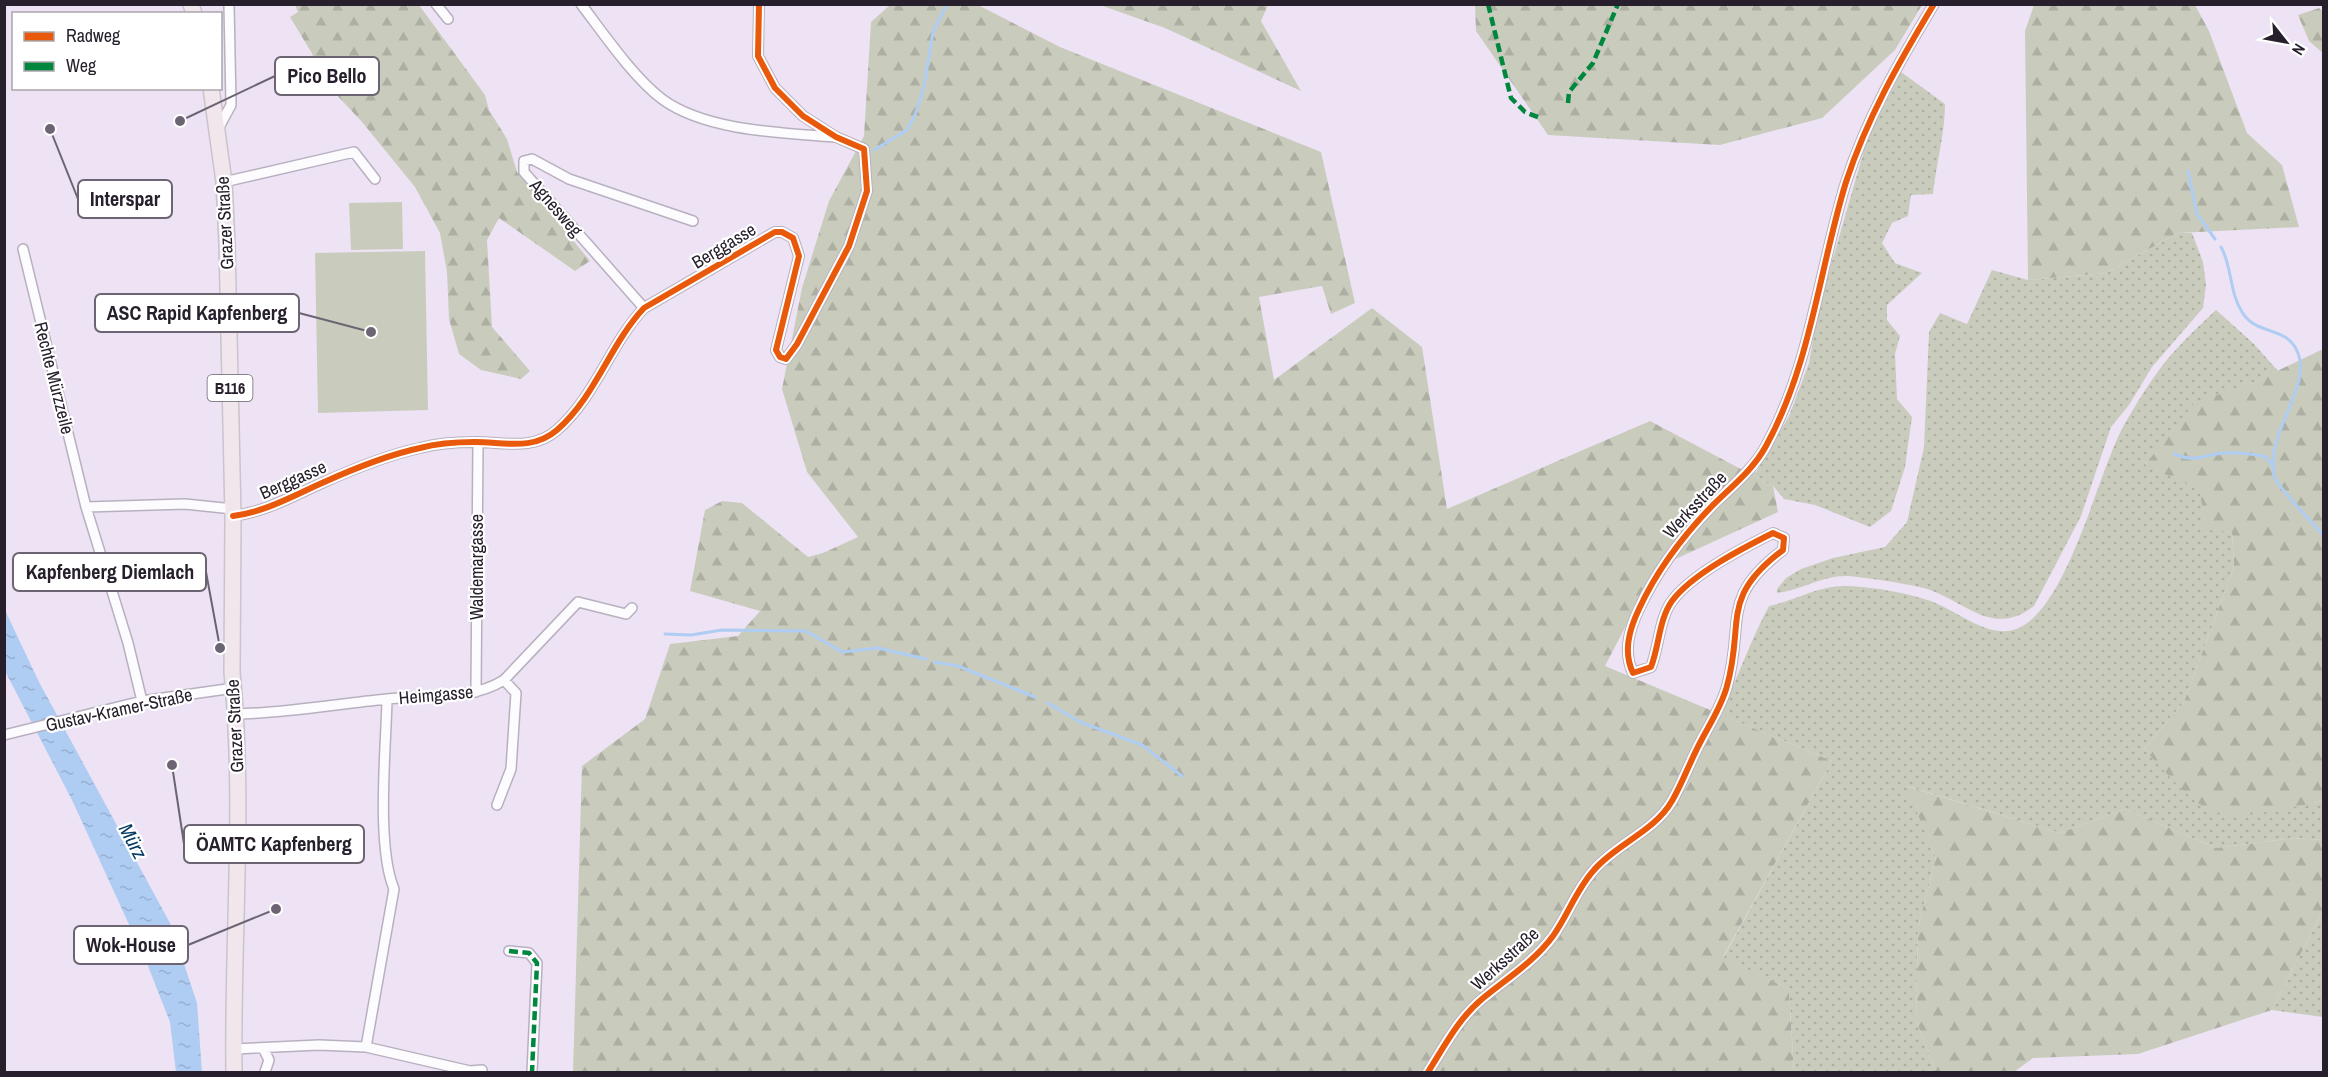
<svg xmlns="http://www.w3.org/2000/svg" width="2328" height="1077" font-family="'Archivo Narrow',sans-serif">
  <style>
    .grass { fill: url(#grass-dots) }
    .forest { fill: url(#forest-firs) }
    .garden { fill: #c9ccbd }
    .water { fill: url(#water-ripples) }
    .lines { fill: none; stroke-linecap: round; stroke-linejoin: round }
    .stream { stroke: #afccf2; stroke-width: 3 }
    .street-casing { stroke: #b8b0bf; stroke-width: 12 }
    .primary-casing { stroke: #c9c4cd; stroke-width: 18 }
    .street { stroke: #fcfbfe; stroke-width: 9 }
    .primary { stroke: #f0e6ec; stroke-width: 15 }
    .quiet { stroke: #00873e; stroke-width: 4.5; stroke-dasharray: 9 4.5; stroke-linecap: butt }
    .cycleway-casing { stroke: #fff; stroke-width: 10 }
    .cycleway { stroke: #e8590c; stroke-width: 6 }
    .labels { text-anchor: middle; stroke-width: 4.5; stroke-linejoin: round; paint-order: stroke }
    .shield { fill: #fff; stroke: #68636b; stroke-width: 1.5 }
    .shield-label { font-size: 16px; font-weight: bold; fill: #27202c }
    .street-label { font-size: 18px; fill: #27202c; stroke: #fff }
    .water-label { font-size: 20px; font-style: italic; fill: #043963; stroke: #fff }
    .leader { fill: none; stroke: #6c6472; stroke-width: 2 }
    .callout-dot { fill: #6c6472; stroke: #fff; stroke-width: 2 }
    .callout { fill: #fff; stroke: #6c6472; stroke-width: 2 }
    .callout-label { font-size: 20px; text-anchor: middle; font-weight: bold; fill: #27202c }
  </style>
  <defs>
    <pattern id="grass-dots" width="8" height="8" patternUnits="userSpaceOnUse" patternTransform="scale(1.5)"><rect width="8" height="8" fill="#c9ccbd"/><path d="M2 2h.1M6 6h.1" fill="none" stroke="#adafa3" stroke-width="1.8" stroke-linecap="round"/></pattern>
    <pattern id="forest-firs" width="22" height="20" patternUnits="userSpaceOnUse" patternTransform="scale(1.5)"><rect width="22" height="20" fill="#c9ccbd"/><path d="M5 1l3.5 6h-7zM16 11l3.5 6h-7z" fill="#adafa3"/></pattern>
    <pattern id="water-ripples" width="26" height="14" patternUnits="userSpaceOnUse" patternTransform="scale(1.5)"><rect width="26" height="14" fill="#afccf2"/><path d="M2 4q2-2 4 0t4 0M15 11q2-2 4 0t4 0" fill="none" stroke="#97afd0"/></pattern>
  </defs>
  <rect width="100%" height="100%" fill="#ede3f5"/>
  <path class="grass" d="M1901,72L1945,104C1945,134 1936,164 1933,194L1911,195L1908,216L1892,223L1882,243L1895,263L1922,273L1887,305V320L1900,336L1895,354L1897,399L1912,417L1905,467L1891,511L1870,527L1815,505L1784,499L1773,486L1752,475L1757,471L1789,416L1809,363L1818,310L1867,140Z
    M2178,233H2192L2203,262L2206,285L2203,308L2152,367L2129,405L2111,427L2081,516L2034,606C1994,637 1968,604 1930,590C1918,585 1862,577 1848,576C1823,575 1802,590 1777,593V589L1786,578L1801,569L1833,558L1885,547L1907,522L1924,447L1929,332L1940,313L1967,324L1992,270L2028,280L2106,273Z
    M2216,310L2253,343L2278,371L2246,386L2145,464L2201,490L2205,529L2232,532L2234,567L2184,702L2144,749L2219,815L2253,813L2323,801V840L2294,838L2216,848L2125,809L2060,833L1907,786L1936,858L1918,927L1916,1020L1936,1072H1794L1789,989L1723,958L1832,761L1719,714C1738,679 1750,641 1769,606C1794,601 1818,586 1843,586C1868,586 1910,593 1933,602C1957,611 1986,637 2013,630C2066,616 2098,472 2123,427C2137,402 2153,376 2171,355C2185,339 2201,324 2216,310Z
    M2323,910V1017L2272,1010Z"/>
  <path class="forest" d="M295,5H419L485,95L489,110L507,139L517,172L590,261L575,271L499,218L487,240L492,327L530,371L521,379L481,370L459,354L449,319L447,272L440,233L415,187L362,122L305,61L313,55L290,17L298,12Z
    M890,5H978L1060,47L1321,152L1355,303L1331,314L1322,286L1259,297L1274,380L1372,308L1422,347L1447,509L1650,421L1773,486L1778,512L1656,568L1605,666L1832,761L1723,957L1789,989L1794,1072H573L582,766L645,719L670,644L738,636L760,611L690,591L705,510L722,501L742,503L808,557L823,553L858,537L807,472L782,389L802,288L829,201L864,136L871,22Z
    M1100,5H1268L1261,21L1301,91L1165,28Z
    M1475,5V4L1922,5L1895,50L1822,118L1720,145L1548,135L1476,31Z
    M2034,5H2195L2209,31L2247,133L2282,165L2299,227L2178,233L2106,273L2028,280L2025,31Z
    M2319,8L2323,12V53L2309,41L2298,15Z
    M2323,349V801C2303,805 2233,821 2217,814C2188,801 2166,772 2144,749L2184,702L2234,567L2232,532L2205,530L2200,490L2145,465L2195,402L2246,386Z
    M1906,786L2060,833L2125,809L2216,848L2294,838L2323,840V910L2272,1010L2138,1054L2033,1058L2014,1072H1936L1916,1020L1918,927L1936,858Z"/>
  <path class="garden" d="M402,202L403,249L351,250L349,203Z
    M425,251L428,410L318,413L315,253Z"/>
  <path class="water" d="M4,608L39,682L171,925L197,1003L202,1072H176L170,1022L148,966L72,800L5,671Z"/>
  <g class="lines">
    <path class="stream" d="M874,150L907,130L915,115L924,86L933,32L947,4
      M2188,171L2197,214L2215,239
      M2221,247C2232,266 2229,291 2242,312C2256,336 2287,325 2298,353C2312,387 2265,433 2274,476C2277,486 2314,525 2324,536
      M2174,454C2196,463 2202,455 2224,453C2234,452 2256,454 2266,457L2274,468
      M665,634L691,635L722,630L806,631L842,652L878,648L926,659
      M934,662L958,666L1035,697
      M1048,703L1080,722L1142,745L1182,776"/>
    <g class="street-casing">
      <path id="street" d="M436,4L448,19
        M581,4C603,33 633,77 662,99C705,131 783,133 835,137
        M218,129L231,105L229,4
        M224,182L354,152L375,179
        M23,249L86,507L128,643L142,701
        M644,308L524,172V161L532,159L569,179L693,221
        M86,507L185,504L233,509
        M233,516C265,512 293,496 322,483C353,469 387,455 420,448C438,443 457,442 475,442C504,442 533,451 557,430C596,396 610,344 644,308L775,232H782L793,238L799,256L776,350L780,357L786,359L797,344L849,246L867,191L864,149L836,137L803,116L775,88L758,56L759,4
        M476,692L478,442
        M236,714C287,713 336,704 387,699C426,695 471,701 504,680L578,602L626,614L632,608
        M4,735L142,701L234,688
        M497,805L511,769L516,693L504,680
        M509,951L529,953L537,963L532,1072
        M366,1047L394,889C376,845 386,749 387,699
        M263,1048L269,1060L265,1072
        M234,1049L319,1045L366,1047L470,1071L482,1070
        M1428,1072C1444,1047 1458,1019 1482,999C1506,979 1534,962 1553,936C1568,915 1576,890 1594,870C1616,844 1654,832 1672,801C1683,782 1691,759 1702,739C1711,722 1722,705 1727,686C1745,622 1719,598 1783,550L1784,538L1773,533C1743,548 1692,574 1672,601C1659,619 1659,647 1651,667L1633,673C1623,652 1629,630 1639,609C1657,570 1682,537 1712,506C1731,487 1753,470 1766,446C1811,364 1819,270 1846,182C1867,118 1899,62 1934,4"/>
    </g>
    <g class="primary-casing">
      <path id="primary" d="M191,4L194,14
        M211,88L224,182L227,244L233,516L232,672C245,805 232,939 234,1072"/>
    </g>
    <use href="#street" class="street"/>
    <use href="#primary" class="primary"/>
    <path class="quiet" d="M1488,4L1511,98L1525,112L1540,118
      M1568,103L1569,92L1593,63L1618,4
      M509,951L529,953L537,963L532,1072"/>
    <g class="cycleway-casing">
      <path id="cycleway" d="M233,516C265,512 293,496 322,483C353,469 387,455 420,448C438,443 457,442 475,442C504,442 533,451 557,430C596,396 610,344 644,308L775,232H782L793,238L799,256L776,350L780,357L786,359L797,344L849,246L867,191L864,149L836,137L803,116L775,88L758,56L759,4
        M1428,1072C1444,1047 1458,1019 1482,999C1506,979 1534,962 1553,936C1568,915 1576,890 1594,870C1616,844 1654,832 1672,801C1683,782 1691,759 1702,739C1711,722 1722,705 1727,686C1745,622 1719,598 1783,550L1784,538L1773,533C1743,548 1692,574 1672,601C1659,619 1659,647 1651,667L1633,673C1623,652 1629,630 1639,609C1657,570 1682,537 1712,506C1731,487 1753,470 1766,446C1811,364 1819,270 1846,182C1867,118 1899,62 1934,4"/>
    </g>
    <use href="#cycleway" class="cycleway"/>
  </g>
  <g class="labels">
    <rect class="shield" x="207.5" y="375" width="45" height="26" rx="4.5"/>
    <g class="shield-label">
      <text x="230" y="394">B116</text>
    </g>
    <g class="street-label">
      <text transform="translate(556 208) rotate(49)" y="6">Agnesweg</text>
      <text transform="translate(225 223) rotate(-93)" y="6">Grazer Straße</text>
      <text transform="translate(724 246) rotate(-31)" y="6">Berggasse</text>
      <text transform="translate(54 378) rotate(76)" y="6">Rechte Mürzzeile</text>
      <text transform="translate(293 480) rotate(-24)" y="6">Berggasse</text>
      <text transform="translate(1695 505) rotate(-47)" y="6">Werksstraße</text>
      <text transform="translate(477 567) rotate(-90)" y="6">Waldemargasse</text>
      <text transform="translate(436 695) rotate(-5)" y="6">Heimgasse</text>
      <text transform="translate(119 710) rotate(-12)" y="6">Gustav-Kramer-Straße</text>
      <text transform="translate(235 726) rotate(-93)" y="6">Grazer Straße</text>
      <text transform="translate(1505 959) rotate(-42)" y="6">Werksstraße</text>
    </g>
    <g class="water-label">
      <text transform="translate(133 841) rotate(62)" y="7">Mürz</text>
    </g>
  </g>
  <path class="leader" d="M180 121L275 76M50 129L78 199M371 332L299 313M220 648L206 572M172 765L184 844M276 909L188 945"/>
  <g class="callout-dot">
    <circle cx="180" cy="121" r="6"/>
    <circle cx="50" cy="129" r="6"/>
    <circle cx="371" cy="332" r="6"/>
    <circle cx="220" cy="648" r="6"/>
    <circle cx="172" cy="765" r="6"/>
    <circle cx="276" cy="909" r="6"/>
  </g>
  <g class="callout">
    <rect x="275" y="57" width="104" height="38" rx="6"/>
    <rect x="78" y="180" width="94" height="38" rx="6"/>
    <rect x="95" y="294" width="204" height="38" rx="6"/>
    <rect x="13" y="553" width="193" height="38" rx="6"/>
    <rect x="184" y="825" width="180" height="38" rx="6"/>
    <rect x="74" y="926" width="114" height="38" rx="6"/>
  </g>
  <g class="callout-label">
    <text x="327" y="83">Pico Bello</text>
    <text x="125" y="206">Interspar</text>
    <text x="197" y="320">ASC Rapid Kapfenberg</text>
    <text x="110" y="579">Kapfenberg Diemlach</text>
    <text x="274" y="851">ÖAMTC Kapfenberg</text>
    <text x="131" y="952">Wok-House</text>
  </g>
  <rect width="2328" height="1077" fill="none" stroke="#27202c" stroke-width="12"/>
  <rect x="12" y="12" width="210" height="78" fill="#ffffff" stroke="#a9a6ab" stroke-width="1.5"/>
  <rect x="24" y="32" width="30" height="9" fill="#e8590c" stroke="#a9a6ab" stroke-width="1.5"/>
  <text x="66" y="42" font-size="18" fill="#27202c">Radweg</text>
  <rect x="24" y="62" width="30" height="9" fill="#00873e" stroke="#a9a6ab" stroke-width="1.5"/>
  <text x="66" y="72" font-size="18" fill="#27202c">Weg</text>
  <g transform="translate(2286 42) rotate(121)" stroke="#ffffff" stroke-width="4.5" paint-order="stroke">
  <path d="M0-4.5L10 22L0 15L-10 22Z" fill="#27202c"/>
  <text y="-9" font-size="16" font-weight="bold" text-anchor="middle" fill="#27202c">N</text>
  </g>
</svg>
